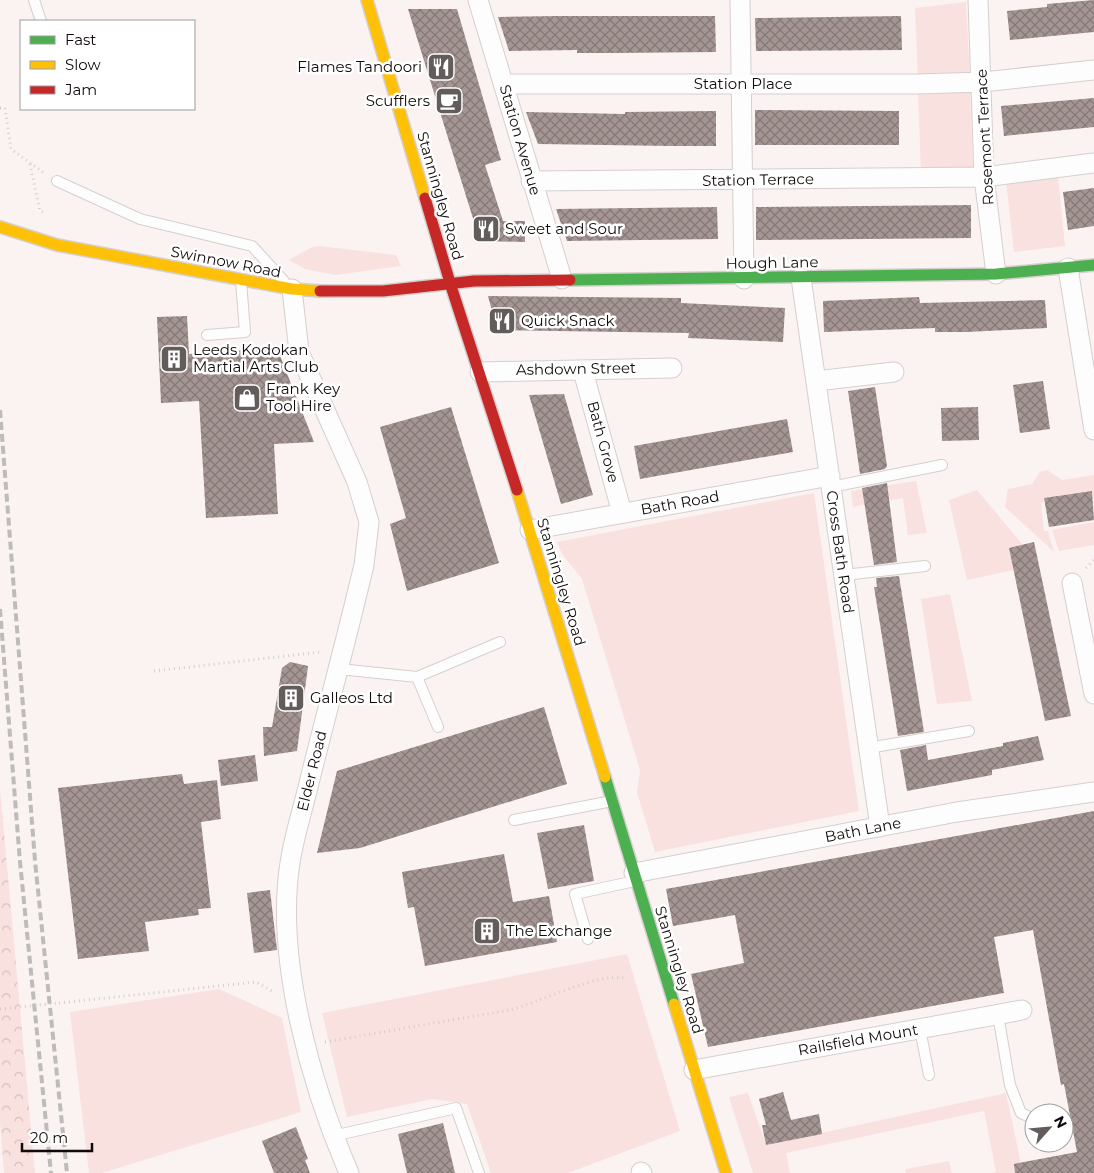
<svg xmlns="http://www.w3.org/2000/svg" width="1094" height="1173" font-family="Montserrat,sans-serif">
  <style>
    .green { fill: #f9e1df }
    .forest { fill: url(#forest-crowns) }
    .building { fill: url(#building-cross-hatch) }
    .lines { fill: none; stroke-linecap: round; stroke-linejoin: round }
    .lane-casing { stroke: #d5cfce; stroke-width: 12 }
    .street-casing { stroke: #d5cfce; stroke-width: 21 }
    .fast-casing { stroke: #d5cfce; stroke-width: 14 }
    .slow-casing { stroke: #d5cfce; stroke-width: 14 }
    .jam-casing { stroke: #d5cfce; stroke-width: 14 }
    .path { stroke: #d1cece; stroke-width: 3; stroke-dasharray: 1 4; stroke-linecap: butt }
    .lane { stroke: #fefdfd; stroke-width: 10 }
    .street { stroke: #fefdfd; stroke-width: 19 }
    .fast { stroke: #4caf50; stroke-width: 11 }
    .slow { stroke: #ffc107; stroke-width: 11 }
    .jam { stroke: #c62828; stroke-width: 11 }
    .rail { stroke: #bdbbbb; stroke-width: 4; stroke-dasharray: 8 4; stroke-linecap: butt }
    .path-bridge { stroke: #d1cece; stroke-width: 3; stroke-dasharray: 1 4; stroke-linecap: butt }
    .labels { text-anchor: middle; stroke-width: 5; stroke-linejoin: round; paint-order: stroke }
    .poi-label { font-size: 15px; fill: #100b0a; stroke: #fff; text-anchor: start }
    .street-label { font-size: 15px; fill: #100b0a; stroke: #fff }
  </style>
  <defs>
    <pattern id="forest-crowns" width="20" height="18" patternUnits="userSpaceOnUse" patternTransform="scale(1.25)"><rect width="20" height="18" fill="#f9e1df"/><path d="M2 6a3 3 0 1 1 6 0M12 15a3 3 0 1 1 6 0" fill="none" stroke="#d4c0be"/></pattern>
    <pattern id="building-cross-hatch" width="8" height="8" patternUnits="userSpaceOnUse" patternTransform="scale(1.25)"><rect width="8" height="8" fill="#a59694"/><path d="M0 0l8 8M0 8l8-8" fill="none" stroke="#857977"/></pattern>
  </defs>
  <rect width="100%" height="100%" fill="#faf3f2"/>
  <path class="green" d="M966,2L970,78L918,80L915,8Z
    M970,88L973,171L921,173L918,91Z
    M1058,176L1065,246L1014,252L1006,181Z
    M319,246L396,255L401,266L335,275L305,269L289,260L312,247Z
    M1047,470L1062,480L1094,475V501L1092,491L1044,498L1045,501L1041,503L1044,531H1048L1054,552L1005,507L1008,489L1032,484L1040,472Z
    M916,481L927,533L908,535L903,498L890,500L889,497L865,500V504L853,507L851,491Z
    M977,490L1023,545L1009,548L1014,570L967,580L949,500Z
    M814,493L859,811L655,852L637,792L640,770L582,579L562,554L557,542Z
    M1094,522V545L1059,551L1052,530Z
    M950,594L972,701L937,704L921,599Z
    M627,954L680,1131L568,1173H491L467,1104L432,1099L347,1117L322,1013Z
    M219,989L282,1018L301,1112L102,1173H89L70,1012Z
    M748,1093L766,1145L1006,1093L1023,1173H992L996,1172L984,1111L786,1153L790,1173H753L729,1097Z
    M949,1161L952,1173H905L906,1169Z"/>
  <path class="forest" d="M0,789L35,1173H4L0,1121Z"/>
  <path class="building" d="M1094,0V32L1010,40L1007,11L1047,7V4Z
    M408,9H457L501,160L485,165L503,221H525V242L480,241Z
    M558,16H715L716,52L615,53H577V50L509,51L498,17Z
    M901,16L902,50L756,51L755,18Z
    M1094,98V127L1004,136L1001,106Z
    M755,110L899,111V145H755Z
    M716,111V146H670L538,144L526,112L625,114V112Z
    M1094,188V226L1068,230L1063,192Z
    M971,205V238L756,240V207Z
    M717,207L718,239L567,241L556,209Z
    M488,296L681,298V303L785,308L783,342L688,338L689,333L497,330Z
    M919,297L920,303L1045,300L1047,328L966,332H935V328L824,332L823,301Z
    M187,316L189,354L277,348L314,442L274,444L278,514L206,518L199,401L161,403L157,317Z
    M1043,381L1050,429L1020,433L1013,385Z
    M875,387L887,466L885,469L860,474L848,391Z
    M564,394L593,495L561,504L529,395Z
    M451,407L499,563L407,591L390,524L406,518L380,427Z
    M978,407L979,440L942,441L941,408Z
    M787,419L793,452L640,479L634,446Z
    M887,483L897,562L874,565L862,488Z
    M1092,491L1094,520L1049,527L1044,498Z
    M1034,542L1071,716L1045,721L1009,548Z
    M899,576L924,732L898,736L874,587H877L876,578Z
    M290,662L308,666L297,751L264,756L263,727H272L282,668Z
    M544,707L567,784L360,848L317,853L337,771Z
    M1038,736L1044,760L992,770V775L907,791L900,750L926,745L928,760L1003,746V743Z
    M255,755L258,781L221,786L218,760Z
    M182,774L184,784L217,780L221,819L201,822L211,908L198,909L199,915L145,922L149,951L78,959L58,788Z
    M1094,811V1173H1015L1014,1164L1077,1152L1064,1084L1061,1085L1033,930L994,937L1004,993L708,1047L691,974L744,963L735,915L673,926L666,889Z
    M584,825L594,881L548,889L537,833Z
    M504,854L513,902L549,896L557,942L425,966L414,907L408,908L402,872Z
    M270,890L277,950L254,953L247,893Z
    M783,1092L791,1120L819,1114L822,1134L766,1145L762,1125H766L759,1099Z
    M443,1123L455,1173H407L398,1134Z
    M296,1127L308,1159L305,1160L310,1173H274L262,1141Z"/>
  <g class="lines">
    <g class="lane-casing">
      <path id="lane" d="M34,0L41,21
        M57,181L140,219L252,246L284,281
        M207,335L245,332L241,281
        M831,487L942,465
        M844,575L925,566
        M339,669L417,677L500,642
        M417,677L438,727
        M868,748L969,731
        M514,820L612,801
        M588,939L575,894L635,881
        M998,1015L1010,1085L1021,1113L1034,1119
        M920,1029L929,1075
        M333,1136L456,1108L479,1173"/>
    </g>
    <g class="street-casing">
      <path id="street" d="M478,0L562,279
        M740,0L744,279
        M978,0L984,177L996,274
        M504,84H918L983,82L1094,70
        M531,181L984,177L1094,163
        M1068,268L1094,430
        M801,278L880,827
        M292,289L299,352L357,482L369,522L364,565C347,637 328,707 310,779C304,806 294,835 290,863C275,959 311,1085 349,1173
        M583,371L622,513
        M480,372L672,368
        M816,381L894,372
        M530,530L830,476
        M1072,583L1094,694
        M634,873L957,812L1094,792
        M694,1070L1022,1010
        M641,1172L642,1173"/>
    </g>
    <g class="fast-casing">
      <path id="fast" d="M570,280L996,274L1094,265
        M605,777L674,1004"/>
    </g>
    <g class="slow-casing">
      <path id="slow" d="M367,0L425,198
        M0,227L57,245L292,289L320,291
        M517,490L605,777
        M674,1004L726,1173"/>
    </g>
    <g class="jam-casing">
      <path id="jam" d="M425,198L451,286L517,490
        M320,291H383L474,281L570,280"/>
    </g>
    <path class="path" d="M0,108H5L11,149L44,173
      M30,164L40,211L43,212
      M1086,568L1094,560
      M154,671L321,652
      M59,1003L256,982L272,991
      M325,1042L510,1010C540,1002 597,973 624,978"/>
    <use href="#lane" class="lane"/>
    <use href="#street" class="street"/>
    <use href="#fast" class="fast"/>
    <use href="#slow" class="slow"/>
    <use href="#jam" class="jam"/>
    <path class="rail" d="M0,410L35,861L67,1173
      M0,609L20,862L51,1173"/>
    <path class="path-bridge" d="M0,1009L59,1003"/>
  </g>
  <defs>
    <g id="restaurant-square" transform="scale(1.4375)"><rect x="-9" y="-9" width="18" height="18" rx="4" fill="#625c5b" stroke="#fff"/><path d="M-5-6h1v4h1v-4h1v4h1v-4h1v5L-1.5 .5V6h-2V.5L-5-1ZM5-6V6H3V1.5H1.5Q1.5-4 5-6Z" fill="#fff"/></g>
    <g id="cafe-square" transform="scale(1.4375)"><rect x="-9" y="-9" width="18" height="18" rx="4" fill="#625c5b" stroke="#fff"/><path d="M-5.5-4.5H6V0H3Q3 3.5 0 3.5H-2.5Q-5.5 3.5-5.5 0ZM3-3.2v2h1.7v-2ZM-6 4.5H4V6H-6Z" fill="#fff"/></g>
    <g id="building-square" transform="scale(1.4375)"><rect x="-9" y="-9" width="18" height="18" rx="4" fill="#625c5b" stroke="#fff"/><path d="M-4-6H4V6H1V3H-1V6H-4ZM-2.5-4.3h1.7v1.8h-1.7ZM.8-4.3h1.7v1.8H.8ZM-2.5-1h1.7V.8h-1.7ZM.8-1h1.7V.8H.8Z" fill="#fff"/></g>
    <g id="shop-square" transform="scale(1.4375)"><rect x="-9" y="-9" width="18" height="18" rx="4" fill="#625c5b" stroke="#fff"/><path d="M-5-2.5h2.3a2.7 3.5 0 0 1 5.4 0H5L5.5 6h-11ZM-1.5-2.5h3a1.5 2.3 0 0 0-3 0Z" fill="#fff"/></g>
  </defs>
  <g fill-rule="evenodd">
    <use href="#restaurant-square" x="441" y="67"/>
    <use href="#cafe-square" x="449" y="101"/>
    <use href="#restaurant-square" x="486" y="229"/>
    <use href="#restaurant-square" x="502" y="321"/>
    <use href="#building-square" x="174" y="359"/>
    <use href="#shop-square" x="247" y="398"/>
    <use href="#building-square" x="291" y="698"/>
    <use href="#building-square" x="487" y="931"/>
  </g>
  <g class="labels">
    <g class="poi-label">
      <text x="422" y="72" text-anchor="end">Flames Tandoori</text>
      <text x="430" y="106" text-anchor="end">Scufflers</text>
      <text x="505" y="234">Sweet and Sour</text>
      <text x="521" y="326">Quick Snack</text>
      <text x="193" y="355">Leeds Kodokan<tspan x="193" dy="17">Martial Arts Club</tspan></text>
      <text x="266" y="394">Frank Key<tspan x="266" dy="17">Tool Hire</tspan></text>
      <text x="310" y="703">Galleos Ltd</text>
      <text x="506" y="936">The Exchange</text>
    </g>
    <g class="street-label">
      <text x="743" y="89">Station Place</text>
      <text transform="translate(985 137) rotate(-93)" y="5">Rosemont Terrace</text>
      <text transform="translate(520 140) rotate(74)" y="5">Station Avenue</text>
      <text transform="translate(758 180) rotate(-1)" y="5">Station Terrace</text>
      <text transform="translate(440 196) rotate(74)" y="5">Stanningley Road</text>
      <text transform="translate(226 262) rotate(11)" y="5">Swinnow Road</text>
      <text transform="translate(772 263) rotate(-1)" y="5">Hough Lane</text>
      <text transform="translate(576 369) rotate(-1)" y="5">Ashdown Street</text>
      <text transform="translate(603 442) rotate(75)" y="5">Bath Grove</text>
      <text transform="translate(680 503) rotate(-10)" y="5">Bath Road</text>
      <text transform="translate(840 552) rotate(82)" y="5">Cross Bath Road</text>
      <text transform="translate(561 582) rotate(73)" y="5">Stanningley Road</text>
      <text transform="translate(312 771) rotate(-76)" y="5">Elder Road</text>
      <text transform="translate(863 830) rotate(-11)" y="5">Bath Lane</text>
      <text transform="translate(679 970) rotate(73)" y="5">Stanningley Road</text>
      <text transform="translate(858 1040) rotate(-10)" y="5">Railsfield Mount</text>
    </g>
  </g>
  <rect x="20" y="20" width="175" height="90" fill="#ffffff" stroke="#9f9d9d"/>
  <rect x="30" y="36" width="25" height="8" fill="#4caf50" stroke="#9f9d9d"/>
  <text x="65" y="45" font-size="15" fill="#100b0a">Fast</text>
  <rect x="30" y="61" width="25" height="8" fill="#ffc107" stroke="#9f9d9d"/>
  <text x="65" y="70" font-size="15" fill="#100b0a">Slow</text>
  <rect x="30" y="86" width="25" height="8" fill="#c62828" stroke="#9f9d9d"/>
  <text x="65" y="95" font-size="15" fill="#100b0a">Jam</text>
  <g transform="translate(1049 1128) rotate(63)"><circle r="24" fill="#ffffff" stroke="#9f9d9d"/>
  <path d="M0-4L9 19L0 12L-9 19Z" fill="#625c5b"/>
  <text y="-8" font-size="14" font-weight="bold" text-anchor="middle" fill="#100b0a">N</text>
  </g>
  <path d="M22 1143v8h70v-8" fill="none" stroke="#100b0a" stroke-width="2.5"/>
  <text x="30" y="1143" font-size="15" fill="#100b0a" stroke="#ffffff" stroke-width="4" paint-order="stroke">20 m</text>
</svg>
